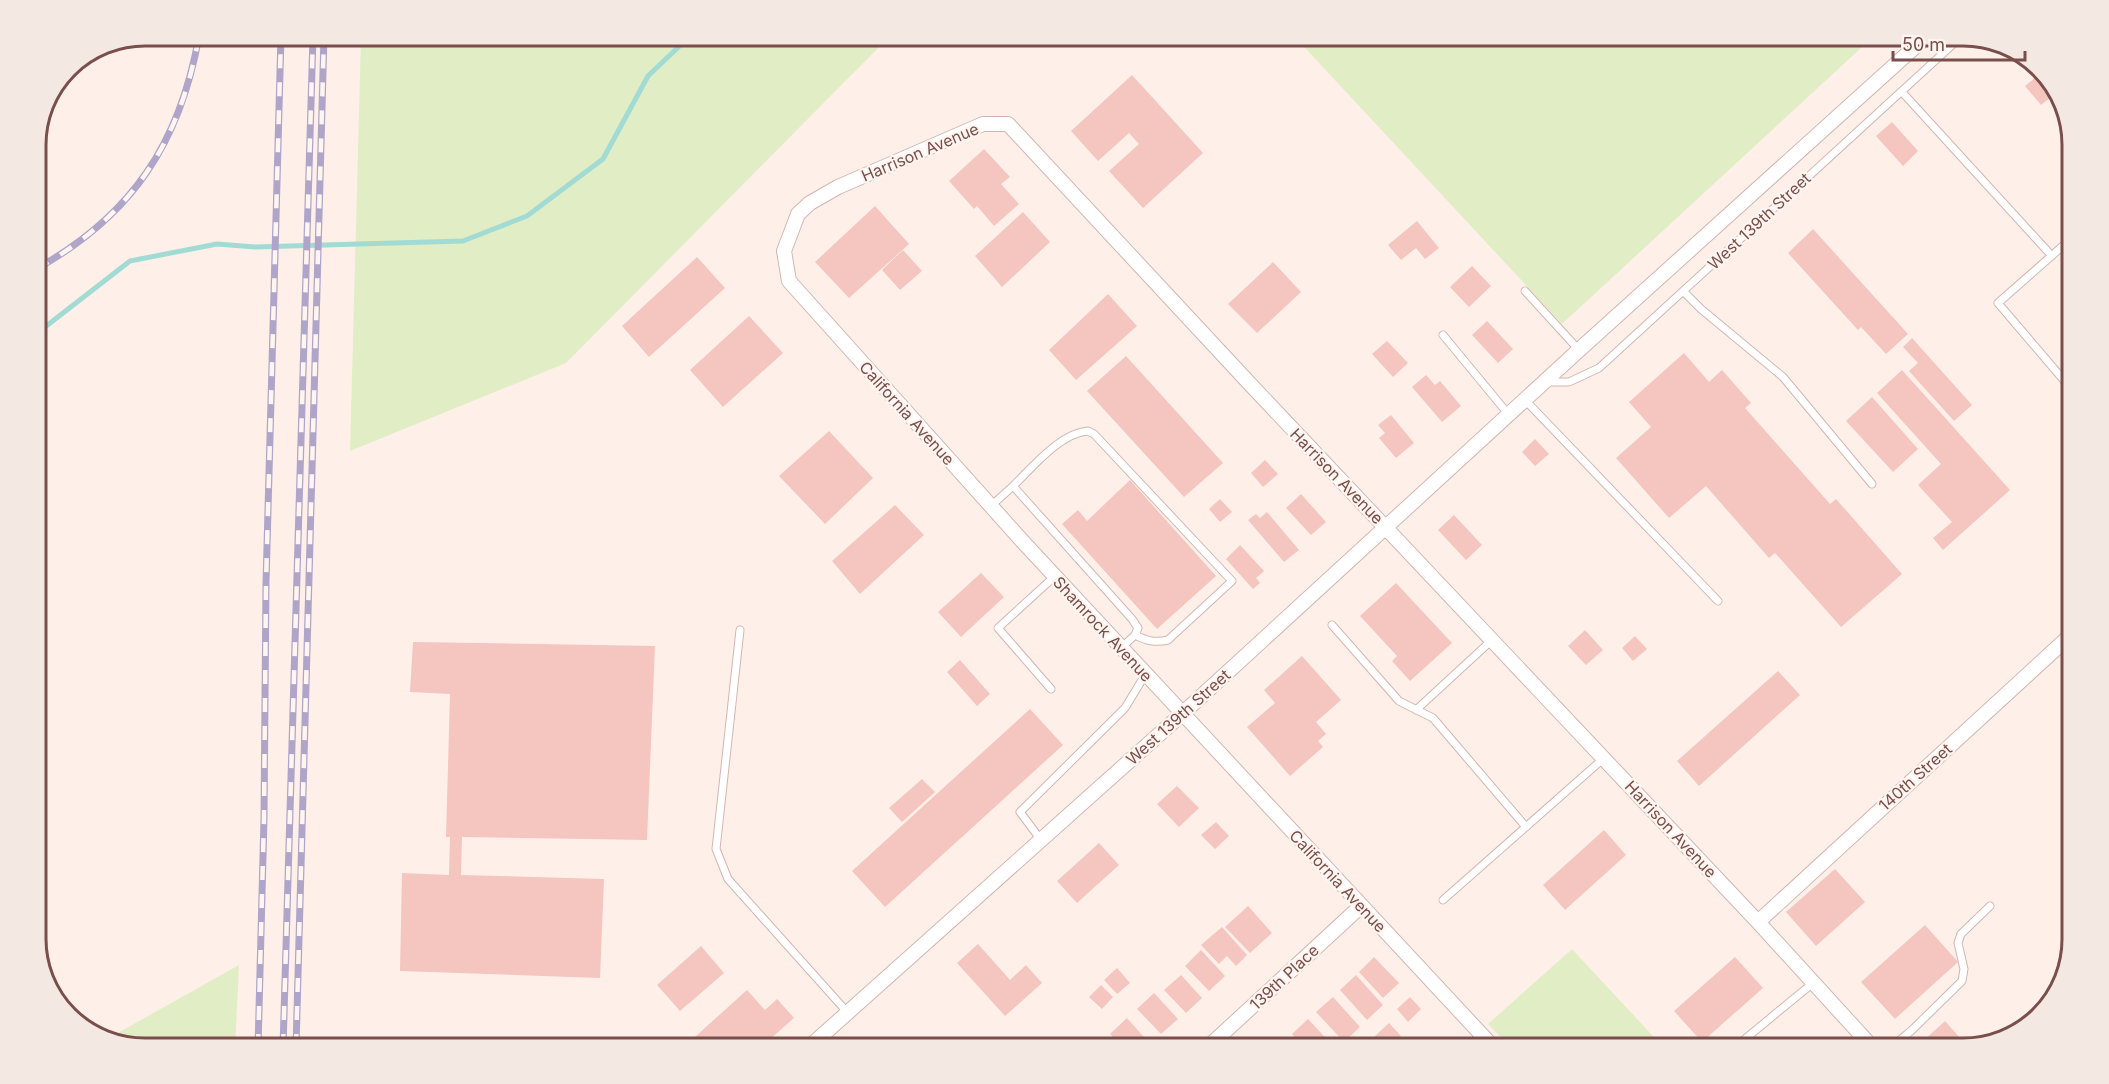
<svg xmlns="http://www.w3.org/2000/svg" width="2109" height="1084" font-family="Inter,sans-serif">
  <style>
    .green { fill: #e1edc5 }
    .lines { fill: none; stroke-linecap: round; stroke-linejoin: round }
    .stream { stroke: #a1dbd4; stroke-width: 5 }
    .building { fill: #f5c5bf }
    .service-casing { stroke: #d3b5b0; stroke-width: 9 }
    .minor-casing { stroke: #d3b5b0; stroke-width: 16 }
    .service { stroke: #fff; stroke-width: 7 }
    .minor { stroke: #fff; stroke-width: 14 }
    .rail-casing { stroke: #aea5c9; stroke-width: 7 }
    .rail { stroke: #fff5f0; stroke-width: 4.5; stroke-dasharray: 14; stroke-linecap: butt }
    .labels { text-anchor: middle; stroke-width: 4.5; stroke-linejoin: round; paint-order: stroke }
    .street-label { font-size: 16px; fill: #7a4e4a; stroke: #fff5f0 }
    .rim { fill: none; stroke: #7a4e4a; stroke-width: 3 }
  </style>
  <rect width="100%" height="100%" fill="#fef0e9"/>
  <path class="green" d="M361,36H890L566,363L350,451Z
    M1294,36H1874L1562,324Z
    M1572,949L1664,1048H1511L1488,1024Z
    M239,965L235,1048H146L107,1039Z"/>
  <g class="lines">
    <path class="stream" d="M36,334L130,261L217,244L255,247L463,241L527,216L603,159L648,76L690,36"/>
  </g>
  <path class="building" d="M2041,73L2051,82L2057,92L2041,105L2025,86Z
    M1132,75L1203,153L1143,208L1109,171L1139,144L1129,133L1098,161L1071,131Z
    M1892,122L1918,151L1903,166L1876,136Z
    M984,149L1010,177L1001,184L1019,204L994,226L977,206L974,209L949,181Z
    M875,206L909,244L849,298L815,262Z
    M1023,212L1050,242L1002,287L975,256Z
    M1417,221L1439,248L1425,259L1416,248L1401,260L1388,245Z
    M1813,229L1908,334L1886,354L1861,327L1858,330L1788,253Z
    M903,250L922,271L900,290L882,270Z
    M697,257L725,288L649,357L622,326Z
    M1273,262L1301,292L1257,333L1228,304Z
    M1472,266L1491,286L1469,307L1450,287Z
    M1108,294L1137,326L1076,380L1049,350Z
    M749,316L783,353L723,407L690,370Z
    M1487,321L1513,349L1498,363L1472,335Z
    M1912,338L1972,405L1954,421L1909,371L1918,363L1903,347Z
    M1387,341L1408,363L1393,377L1372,354Z
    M1684,353L1709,382L1722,370L1751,403L1745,408L1830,504L1836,499L1902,574L1841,627L1775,553L1769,558L1706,486L1669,518L1616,458L1651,427L1629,402Z
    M1126,356L1223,463L1184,497L1087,391Z
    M1902,370L2010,490L1943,550L1933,538L1952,522L1918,485L1941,464L1877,393Z
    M1426,375L1435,385L1440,381L1461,406L1442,422L1412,387Z
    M1872,397L1918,449L1893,472L1846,421Z
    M1391,415L1414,443L1396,458L1379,438L1385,433L1378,425Z
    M829,431L873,478L825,524L779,476Z
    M1535,439L1549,454L1535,466L1522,452Z
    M1265,460L1278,474L1263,487L1251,473Z
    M1130,480L1216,576L1157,629L1062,524L1078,510L1087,521Z
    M1301,494L1326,522L1311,535L1286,508Z
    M1220,499L1232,512L1220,522L1209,509Z
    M895,505L924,535L860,594L832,561Z
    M1267,512L1299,550L1284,562L1248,520L1256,514L1260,518Z
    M1454,515L1482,545L1466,560L1438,530Z
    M1240,545L1264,571L1256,578L1260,583L1253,589L1226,559Z
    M981,573L1004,597L961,637L938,612Z
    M1396,583L1452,643L1410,681L1392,661L1397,656L1360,616Z
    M1585,630L1603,650L1586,665L1568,646Z
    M1635,636L1647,649L1633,661L1622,648Z
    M413,642L655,646L647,840L462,837L461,875L604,879L600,978L400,971L402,873L449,875L450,837H446L450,694L410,692Z
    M1302,656L1341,700L1316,722L1326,734L1318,741L1323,747L1290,776L1247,727L1275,703L1264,690Z
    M960,660L990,694L977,706L947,672Z
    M1778,671L1800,695L1699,786L1677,761Z
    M1030,709L1063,745L885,907L852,871Z
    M922,779L935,792L902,822L889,808Z
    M1177,786L1199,808L1179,827L1157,804Z
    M1216,822L1229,836L1215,849L1201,835Z
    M1604,830L1626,855L1565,910L1543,885Z
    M1099,843L1119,865L1077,903L1057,881Z
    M1835,869L1865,902L1816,946L1786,912Z
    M1248,906L1272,933L1250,953L1225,927Z
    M1925,925L1958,962L1895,1019L1861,982Z
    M1222,927L1247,955L1236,966L1227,956L1219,964L1201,945Z
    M978,944L1010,980L1026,965L1042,983L1005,1016L957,963Z
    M701,946L724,973L680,1011L657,985Z
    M1201,950L1225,976L1209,991L1185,966Z
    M1374,957L1399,983L1383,998L1359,972Z
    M1735,957L1763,988L1702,1042L1674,1011Z
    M1117,968L1130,983L1117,994L1104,980Z
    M1181,975L1202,998L1186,1013L1164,990Z
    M1356,975L1383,1005L1367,1020L1340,990Z
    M1101,985L1113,997L1102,1009L1089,997Z
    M747,990L765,1010L777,999L794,1018L760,1048H689L686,1045Z
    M1154,993L1178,1019L1161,1034L1137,1009Z
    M1333,997L1360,1027L1344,1042L1316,1012Z
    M1410,997L1421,1009L1408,1022L1397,1009Z
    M1127,1018L1150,1044L1146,1048H1124L1110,1034Z
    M1308,1019L1335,1048H1306L1292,1034Z
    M1945,1021L1968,1047L1930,1048L1923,1041Z
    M1389,1023L1401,1036L1385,1048L1374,1037Z"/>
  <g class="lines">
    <g class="service-casing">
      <path id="service" d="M1902,92L2052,256
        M2073,237L1998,303L2073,391
        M1525,291L1579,350
        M1683,291L1701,309L1783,377L1872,484
        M1443,335L1509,415
        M1545,382H1569L1599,368L1962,36
        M1525,400L1718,601
        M1013,486C1033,467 1060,433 1088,431L1094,434L1232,581L1168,640C1155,643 1147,641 1135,635
        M991,506L1013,486L1132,619L1138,628L1135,635L1121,648
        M1332,625L1399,701L1433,718L1526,827
        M740,630L716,849L728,879L848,1013
        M1051,689L998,628L1054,577
        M1416,710L1492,640
        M1041,840L1020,812L1125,708L1145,675
        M1443,900L1604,758
        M1734,1048L1813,983
        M1890,1048L1911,1031L1962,981L1964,969L1958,943L1961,934L1990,906"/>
    </g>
    <g class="minor-casing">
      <path id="minor" d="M1758,922L2073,633
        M808,1048L1182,714L1579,350L1927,36
        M1207,1048L1361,906
        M1494,1048L1025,544L789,281L784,251L798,214L810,203L838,187L983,124H1008L1250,384L1758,922L1873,1048"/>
    </g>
    <use href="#service" class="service"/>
    <use href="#minor" class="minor"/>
    <g class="rail-casing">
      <path id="rail" d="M36,253L41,251
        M36,269C132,216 180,143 199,36
        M258,1048L264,818L266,583L281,36
        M283,1048L313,36
        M296,1048L324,36"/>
    </g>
    <use href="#rail" class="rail"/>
  </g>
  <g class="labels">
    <g class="street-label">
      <text transform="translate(920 152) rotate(-23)" y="6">Harrison Avenue</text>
      <text transform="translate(1759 221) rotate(-43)" y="6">West 139th Street</text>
      <text transform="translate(907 413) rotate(48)" y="6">California Avenue</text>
      <text transform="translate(1337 476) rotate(46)" y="6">Harrison Avenue</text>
      <text transform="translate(1103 629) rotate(47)" y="6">Shamrock Avenue</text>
      <text transform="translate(1178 717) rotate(-42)" y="6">West 139th Street</text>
      <text transform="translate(1915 777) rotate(-42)" y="6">140th Street</text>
      <text transform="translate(1671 829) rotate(47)" y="6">Harrison Avenue</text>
      <text transform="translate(1338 881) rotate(47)" y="6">California Avenue</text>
      <text transform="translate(1284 977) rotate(-43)" y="6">139th Place</text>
    </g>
  </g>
  <path d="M0 0H2109V1084H0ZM145 46H1963A99 99 0 0 1 2062 145V939A99 99 0 0 1 1963 1038H145A99 99 0 0 1 46 939V145A99 99 0 0 1 145 46Z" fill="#f4e8e3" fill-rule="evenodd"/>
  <path class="rim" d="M145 46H1963A99 99 0 0 1 2062 145V939A99 99 0 0 1 1963 1038H145A99 99 0 0 1 46 939V145A99 99 0 0 1 145 46Z"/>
  <path d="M1893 51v9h132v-9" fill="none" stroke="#7a4e4a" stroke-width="3"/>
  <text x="1902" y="51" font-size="18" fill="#7a4e4a" stroke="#fff5f0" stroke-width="4.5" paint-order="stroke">50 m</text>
</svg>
